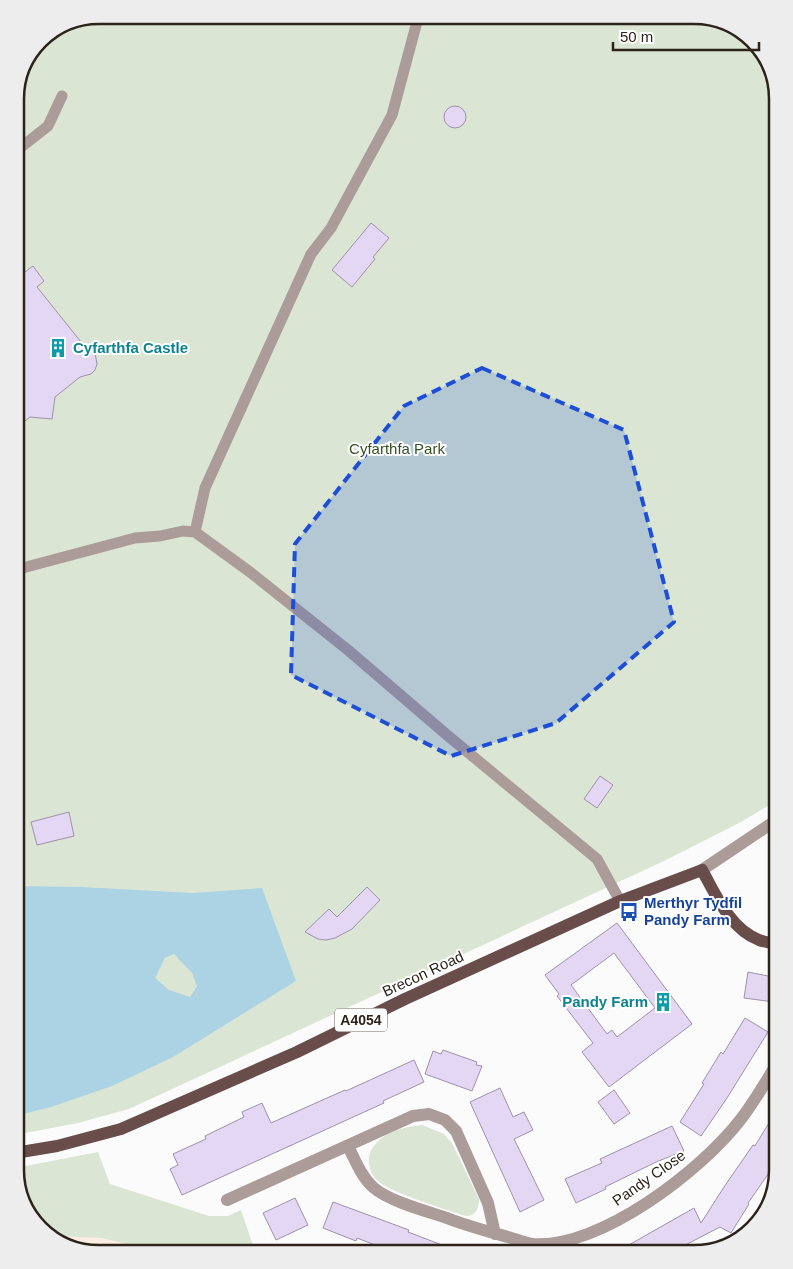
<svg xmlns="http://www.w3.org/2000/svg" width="793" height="1269" font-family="Arial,sans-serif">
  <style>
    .built { fill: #fbede2 }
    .green { fill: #dae6d3 }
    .water { fill: #acd3e4; fill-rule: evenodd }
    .building { fill: #e4d7f4; stroke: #9e91ac; fill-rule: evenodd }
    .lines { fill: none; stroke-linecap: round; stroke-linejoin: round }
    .lane { stroke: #ab9b99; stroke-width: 11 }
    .street { stroke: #ab9b99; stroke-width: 12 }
    .primary { stroke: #684d4b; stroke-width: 12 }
    .marked { fill: #1d4ed8; fill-opacity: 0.2; stroke: #1d4ed8; stroke-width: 4; stroke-dasharray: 10 6; stroke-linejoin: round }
    .labels { text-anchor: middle; stroke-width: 4; stroke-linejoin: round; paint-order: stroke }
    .shield { fill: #fff; stroke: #6b655f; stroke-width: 1 }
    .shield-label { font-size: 14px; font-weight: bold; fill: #2c231a }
    .culture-label { font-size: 15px; font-weight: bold; fill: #0d838f; stroke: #fff; text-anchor: start }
    .park-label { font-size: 15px; fill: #355023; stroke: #fff }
    .transit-label { font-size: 15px; font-weight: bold; fill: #164399; stroke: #fff; text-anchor: start }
    .street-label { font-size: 15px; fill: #2c231a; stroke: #fff }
    .rim { fill: none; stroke: #2c231a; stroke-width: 2.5 }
  </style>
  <rect width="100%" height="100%" fill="#fbfbfb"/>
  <path class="built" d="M52,1235L102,1238L166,1254H93L52,1240L49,1236Z"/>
  <path class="green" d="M700,15L741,29L769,61L778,98V800L741,822L664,861L129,1109L78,1123L15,1135V93L40,39L67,21Z
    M422,1125L444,1134L452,1143L479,1199C479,1210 474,1219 462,1215C443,1208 390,1193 377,1180C369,1173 366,1158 372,1149C382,1132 404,1127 422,1125Z
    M98,1152L110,1184L209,1216H228L241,1210L256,1254H166L102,1238L49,1236L24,1208L15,1168Z"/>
  <path class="water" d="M15,886L82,887L193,893L262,888L296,981L173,1057L112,1086L51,1107L15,1116ZM174,954L192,973L197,986L190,997L169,990L155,978L165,958Z"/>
  <path class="building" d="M444 117a11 11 0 1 1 22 0a11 11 0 1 1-22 0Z
    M371,223L389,238L373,257L375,259L352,287L332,270Z
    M33,266L44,281L37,287L85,347L95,353L97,364L95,370L91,374L80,377L55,397L52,419L30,417L15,429V288L22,283L18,277Z
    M600,776L613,785L597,808L584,799Z
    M69,812L74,836L37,845L31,822Z
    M367,887L380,900L352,929L335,938L326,940L318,939L305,932L329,909L337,917Z
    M617,923L692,1024L609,1087L582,1052L593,1043L557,996L559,994L545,975ZM614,953L655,1008L617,1037L612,1030L607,1034L571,985Z
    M748,972L778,978L774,1002L744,998Z
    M745,1018L768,1032L727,1098L701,1136L680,1122L704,1084L702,1083L721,1052L723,1054Z
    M443,1050L477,1062L476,1065L482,1066L472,1091L425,1074L433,1051L441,1054Z
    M414,1060L424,1082L383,1101L384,1103L182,1195L170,1169L178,1165L173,1154L206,1139L205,1136L244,1117L242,1112L262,1103L271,1123L345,1090L346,1091Z
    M500,1088L513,1117L524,1112L533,1130L514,1139L544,1200L520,1212L470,1102Z
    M614,1090L630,1113L614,1124L598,1102Z
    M778,1108V1160L748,1203L749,1204L731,1233L720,1227L668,1254H613L694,1208L701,1223L724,1187L753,1145L755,1146Z
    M672,1126L684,1151L656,1162L605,1187L606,1189L576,1203L565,1179L602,1163L600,1159Z
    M295,1198L308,1225L276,1240L263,1213Z
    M333,1202L409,1230L408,1232L463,1253V1254H399L357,1238L356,1241L323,1228Z"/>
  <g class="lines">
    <path class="lane" d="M15,152L48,126L62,96
      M195,532L205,488L311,254L331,228L392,115L418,18
      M15,570L135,538L160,536L183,531L195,532L250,572L348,650L447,735L597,859L620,901"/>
    <path class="street" d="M702,870L778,819
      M348,1146C355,1160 362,1178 374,1188C389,1201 426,1211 447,1218C467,1226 487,1231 508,1237C516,1239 525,1243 533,1244C600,1249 702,1170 741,1119C755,1101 766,1081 778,1062
      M227,1200L413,1116L429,1114L445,1120L456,1131L488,1203L495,1234"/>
    <path class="primary" d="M15,1153L57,1146L121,1129L297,1052L405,999L620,901L702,870C716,895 730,929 759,940C765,942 772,943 778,945"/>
  </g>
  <path class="marked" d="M482,368L624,430L674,622L556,723L451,756L291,675L295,544L404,406Z"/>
  <defs>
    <g id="building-bare" transform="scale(1.5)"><path d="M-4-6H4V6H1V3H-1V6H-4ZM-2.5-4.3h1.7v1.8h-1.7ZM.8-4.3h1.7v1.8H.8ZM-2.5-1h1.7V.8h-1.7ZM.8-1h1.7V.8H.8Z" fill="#0f9aa8" stroke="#fff" stroke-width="2.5" paint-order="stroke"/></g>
    <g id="bus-bare" transform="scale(1.5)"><path d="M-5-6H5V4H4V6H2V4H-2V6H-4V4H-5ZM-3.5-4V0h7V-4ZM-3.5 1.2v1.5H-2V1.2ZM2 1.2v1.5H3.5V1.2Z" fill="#1a4fb4" stroke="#fff" stroke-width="2.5" paint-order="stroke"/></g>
  </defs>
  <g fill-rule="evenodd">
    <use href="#building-bare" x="58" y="348"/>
    <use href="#bus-bare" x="629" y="912"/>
    <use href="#building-bare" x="663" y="1002"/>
  </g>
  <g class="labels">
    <rect class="shield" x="335" y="1008.5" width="52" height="23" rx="4"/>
    <g class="shield-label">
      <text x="361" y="1025">A4054</text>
    </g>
    <g class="culture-label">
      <text x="73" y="353">Cyfarthfa Castle</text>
      <text x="648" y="1007" text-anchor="end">Pandy Farm</text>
    </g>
    <g class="park-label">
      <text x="397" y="454">Cyfarthfa Park</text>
    </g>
    <g class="transit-label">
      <text x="644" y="908">Merthyr Tydfil<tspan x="644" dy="17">Pandy Farm</tspan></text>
    </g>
    <g class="street-label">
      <text transform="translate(423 974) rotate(-25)" y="5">Brecon Road</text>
      <text transform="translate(649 1178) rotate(-35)" y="5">Pandy Close</text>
    </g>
  </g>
  <path d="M0 0H793V1269H0ZM99 24H694A75 75 0 0 1 769 99V1170A75 75 0 0 1 694 1245H99A75 75 0 0 1 24 1170V99A75 75 0 0 1 99 24Z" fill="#eeeded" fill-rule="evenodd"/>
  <path class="rim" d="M99 24H694A75 75 0 0 1 769 99V1170A75 75 0 0 1 694 1245H99A75 75 0 0 1 24 1170V99A75 75 0 0 1 99 24Z"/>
  <path d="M613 42v8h146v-8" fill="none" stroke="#2c231a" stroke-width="2.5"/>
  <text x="620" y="42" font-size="15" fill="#2c231a" stroke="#ffffff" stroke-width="4" paint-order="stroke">50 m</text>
</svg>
